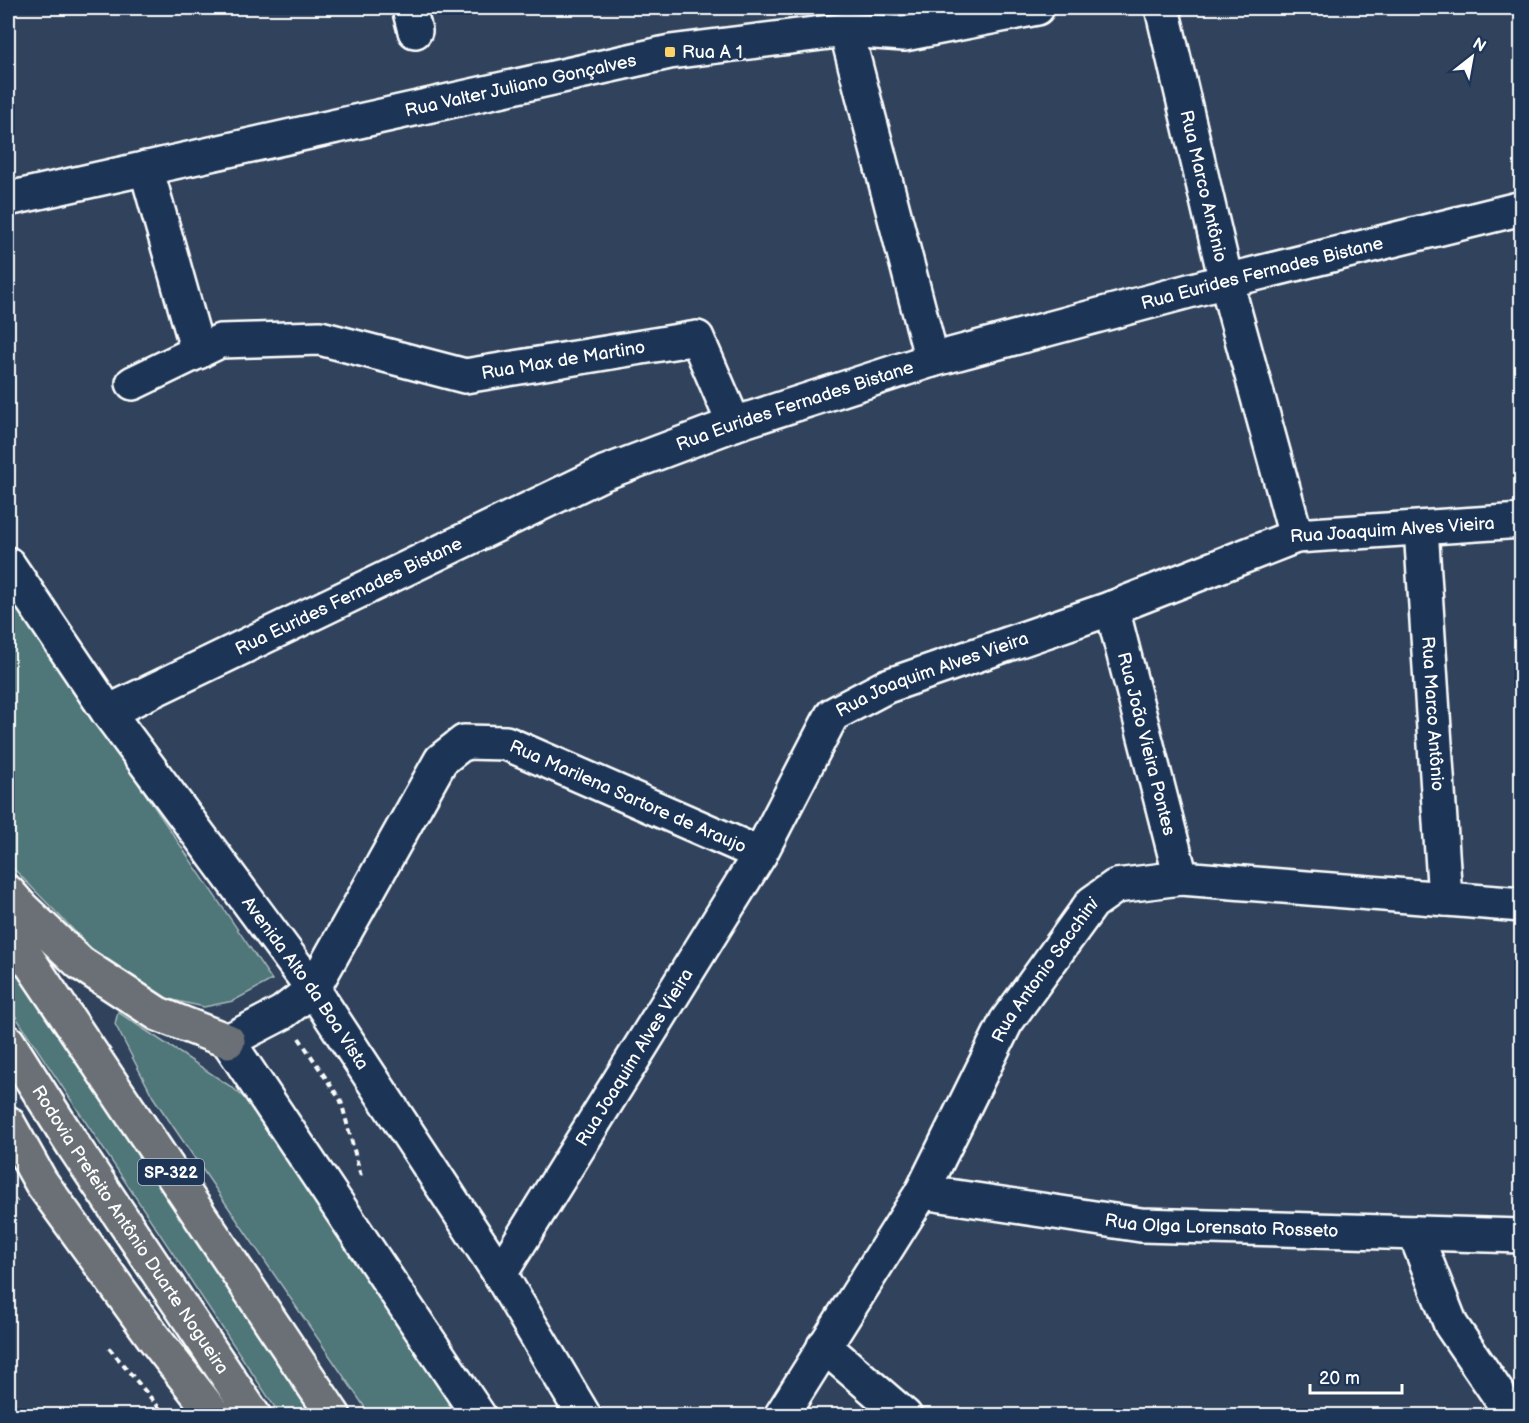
<svg xmlns="http://www.w3.org/2000/svg" width="1529" height="1423" font-family="'Balsamiq Sans',sans-serif">
  <style>
    .green { fill: #507679; stroke: #a8babc; stroke-width: 1.5 }
    .lines { fill: none; stroke-linecap: round; stroke-linejoin: round }
    .minor-casing { stroke: #fff; stroke-width: 38 }
    .highway-casing { stroke: #fff; stroke-width: 38 }
    .path { stroke: #fff; stroke-width: 4; stroke-dasharray: 6 4.5; stroke-linecap: butt }
    .minor { stroke: #1d3557; stroke-width: 33 }
    .highway { stroke: #6a7074; stroke-width: 33 }
    .poi-dot { fill: #ffd166; stroke: #1d3557; stroke-width: 2 }
    .labels { text-anchor: middle; stroke-width: 5; stroke-linejoin: round; paint-order: stroke }
    .shield { fill: #1d3557; stroke: #bbc2cd; stroke-width: 1.5 }
    .shield-label { font-size: 16px; font-weight: bold; fill: #fff }
    .poi-label { font-size: 18px; fill: #fff; stroke: #1d3557; text-anchor: start }
    .street-label { font-size: 18px; fill: #fff; stroke: #1d3557 }
  </style>
  <rect width="100%" height="100%" fill="#30425c"/>
  <filter id="ink" filterUnits="userSpaceOnUse"><feTurbulence type="fractalNoise" baseFrequency=".0167" numOctaves="2"/><feDisplacementMap in="SourceGraphic" scale="12" xChannelSelector="R" yChannelSelector="G"/><feConvolveMatrix kernelMatrix="1 2 1 2 8 2 1 2 1" color-interpolation-filters="sRGB"/></filter>
  <g filter="url(#ink)">
    <path class="green" d="M8,592L272,980L233,1001L204,1007L164,998L135,982L92,949L8,863Z
      M8,954L312,1415H280L8,1005Z
      M118,1012L233,1088L250,1103L461,1415H370L153,1097L115,1024Z"/>
    <g class="lines">
      <g class="minor-casing">
        <g id="minor">
          <path d="M409,8L415,31"/>
          <path id="s1" d="M1162,8L1226,281L1296,536"/>
          <path d="M846,30L932,360"/>
          <path d="M146,168L198,352"/>
          <path id="s2" d="M8,199L670,52L846,30L904,34L1037,8"/>
          <path id="s3" d="M133,383L220,341L320,338L465,376L697,338L734,424"/>
          <path id="s4" d="M1421,528L1445,899"/>
          <path id="s5" d="M8,564L108,712L313,989L500,1274L584,1416"/>
          <path id="s6" d="M1112,608L1181,878"/>
          <path id="s7" d="M108,712L604,473L734,424L932,360L1226,281L1522,208"/>
          <path id="s8" d="M922,1192L1141,1225L1522,1236"/>
          <path d="M1415,1233L1451,1325L1513,1416"/>
          <path id="s9" d="M500,1274L760,854L832,715L887,686L1112,608L1296,536L1522,521"/>
          <path d="M824,1346L905,1416"/>
          <path id="s10" d="M479,1416L228,1041L282,1013L313,989L441,760L464,742L506,743L760,854"/>
          <path id="s11" d="M781,1416L922,1192L1006,1022L1092,903L1116,886L1181,878L1522,905"/>
        </g>
      </g>
      <g class="highway-casing">
        <g id="highway">
          <path d="M8,892L22,908L80,963L158,1014L228,1041"/>
          <path d="M8,929L334,1416"/>
          <path id="s12" d="M8,1042L75,1148L254,1416"/>
          <path d="M8,1123L41,1182L154,1338L215,1416"/>
        </g>
      </g>
      <path class="path" d="M299,1038L341,1101L362,1180
        M8,1207L17,1200
        M109,1348L166,1416"/>
      <use href="#minor" class="minor"/>
      <use href="#highway" class="highway"/>
    </g>
  </g>
  <rect class="poi-dot" x="664" y="46" width="12" height="12" rx="3"/>
  <g class="labels">
    <rect class="shield" x="138" y="1159" width="66" height="26" rx="4.5"/>
    <g class="shield-label">
      <text x="171" y="1178">SP-322</text>
    </g>
    <g class="poi-label">
      <text x="682" y="58">Rua A 1</text>
    </g>
    <g class="street-label">
      <text dy="6" stroke="none"><textPath href="#s2" startOffset="525">Rua Valter Juliano Gonçalves</textPath></text>
      <text dy="6" stroke="none"><textPath href="#s1" startOffset="183">Rua Marco Antônio</textPath></text>
      <text dy="6" stroke="none"><textPath href="#s7" startOffset="1239">Rua Eurides Fernades Bistane</textPath></text>
      <text dy="6" stroke="none"><textPath href="#s3" startOffset="446">Rua Max de Martino</textPath></text>
      <text dy="6" stroke="none"><textPath href="#s7" startOffset="753">Rua Eurides Fernades Bistane</textPath></text>
      <text dy="6" stroke="none"><textPath href="#s9" startOffset="1245">Rua Joaquim Alves Vieira</textPath></text>
      <text dy="6" stroke="none"><textPath href="#s7" startOffset="267">Rua Eurides Fernades Bistane</textPath></text>
      <text dy="6" stroke="none"><textPath href="#s9" startOffset="759">Rua Joaquim Alves Vieira</textPath></text>
      <text dy="6" stroke="none"><textPath href="#s4" startOffset="186">Rua Marco Antônio</textPath></text>
      <text dy="6" stroke="none"><textPath href="#s6" startOffset="140">Rua João Vieira Pontes</textPath></text>
      <text dy="6" stroke="none"><textPath href="#s10" startOffset="1018">Rua Marilena Sartore de Araujo</textPath></text>
      <text dy="6" stroke="none"><textPath href="#s11" startOffset="519">Rua Antonio Sacchini</textPath></text>
      <text dy="6" stroke="none"><textPath href="#s5" startOffset="514">Avenida Alto da Boa Vista</textPath></text>
      <text dy="6" stroke="none"><textPath href="#s9" startOffset="255">Rua Joaquim Alves Vieira</textPath></text>
      <text dy="6" stroke="none"><textPath href="#s8" startOffset="302">Rua Olga Lorensato Rosseto</textPath></text>
      <text dy="6" stroke="none"><textPath href="#s12" startOffset="224">Rodovia Prefeito Antônio Duarte Nogueira</textPath></text>
    </g>
  </g>
  <rect width="1529" height="1423" fill="none" stroke="#1d3557" stroke-width="30"/>
  <rect x="15" y="15" width="1499" height="1393" fill="none" stroke="#fff" stroke-width="2" filter="url(#ink)"/>
  <g transform="translate(1472 57) rotate(31)" stroke="#1d3557" stroke-width="4.5" paint-order="stroke">
  <path d="M0-4.5L10 22L0 15L-10 22Z" fill="#ffffff"/>
  <text y="-9" font-size="16" font-weight="bold" text-anchor="middle" fill="#ffffff">N</text>
  </g>
  <path d="M1310 1384v9h92v-9" fill="none" stroke="#ffffff" stroke-width="3"/>
  <text x="1319" y="1384" font-size="18" fill="#ffffff" stroke="#1d3557" stroke-width="4.5" paint-order="stroke">20 m</text>
</svg>
